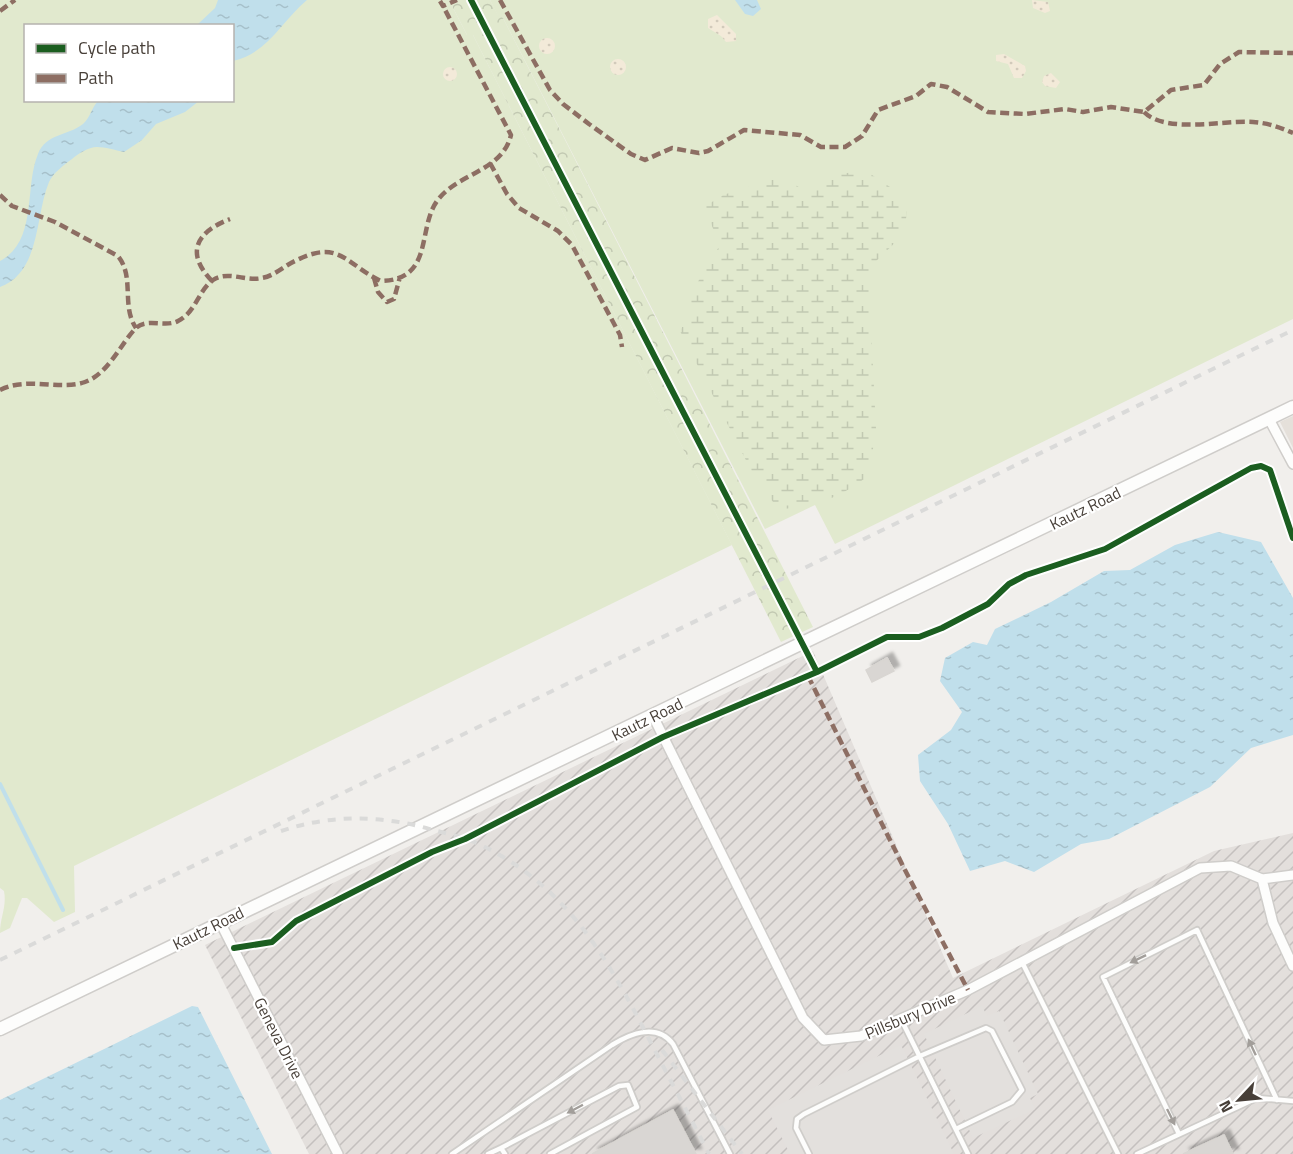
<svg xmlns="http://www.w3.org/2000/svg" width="1293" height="1154" font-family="'Titillium Web',sans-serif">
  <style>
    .residential { fill: #e5e0da }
    .industrial { fill: url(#industrial-furrows) }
    .green { fill: #e1e9ce; fill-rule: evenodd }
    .wetland { fill: url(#wetland-marsh) }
    .sand { fill: url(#sand-dots) }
    .park { fill: url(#park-crowns) }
    .parking { fill: #e3e0dd }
    .water { fill: url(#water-ripples) }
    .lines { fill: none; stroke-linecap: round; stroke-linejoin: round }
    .stream { stroke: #c0dfeb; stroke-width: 4 }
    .building { fill: #d9d6d3; stroke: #d9d6d2; stroke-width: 1.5; filter: url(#shadow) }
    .service-casing { stroke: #cfcdca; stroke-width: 8 }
    .minor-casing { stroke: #cfcdca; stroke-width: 12 }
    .tertiary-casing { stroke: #cfcdca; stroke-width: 15 }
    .service { stroke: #fdfdfc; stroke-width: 4.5 }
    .minor { stroke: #fdfdfc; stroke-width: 9 }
    .tertiary { stroke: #fdfdfc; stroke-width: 12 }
    .rail { stroke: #dadad9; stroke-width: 4; stroke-dasharray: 8 8; stroke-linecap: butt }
    .quiet { stroke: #8d6e63; stroke-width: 4.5; stroke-dasharray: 9 4.5; stroke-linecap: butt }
    .cycleway-casing { stroke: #fff; stroke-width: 10 }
    .cycleway { stroke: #1b5e20; stroke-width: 6 }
    .oneway { fill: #a29e9a }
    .labels { text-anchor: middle; stroke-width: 4.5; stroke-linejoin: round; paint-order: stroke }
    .street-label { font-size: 16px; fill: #473f38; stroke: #fff }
  </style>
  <defs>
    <pattern id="industrial-furrows" width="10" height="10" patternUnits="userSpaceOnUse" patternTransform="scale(1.5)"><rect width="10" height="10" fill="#e3dfdc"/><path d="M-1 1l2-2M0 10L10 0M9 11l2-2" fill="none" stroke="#c4c0be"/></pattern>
    <pattern id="wetland-marsh" width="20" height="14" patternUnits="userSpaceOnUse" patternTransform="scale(1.5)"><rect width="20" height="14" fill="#e1e9ce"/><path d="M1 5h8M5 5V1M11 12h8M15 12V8" fill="none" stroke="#c2c9b2"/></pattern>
    <pattern id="sand-dots" width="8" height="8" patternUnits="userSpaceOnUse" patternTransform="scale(1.5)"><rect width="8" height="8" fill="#f3ead9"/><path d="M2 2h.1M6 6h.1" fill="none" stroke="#d2cabb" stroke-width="1.8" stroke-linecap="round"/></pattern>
    <pattern id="park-crowns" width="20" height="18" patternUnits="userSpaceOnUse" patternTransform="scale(1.5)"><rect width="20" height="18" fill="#e1e9ce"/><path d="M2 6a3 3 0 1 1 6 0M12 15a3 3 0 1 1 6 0" fill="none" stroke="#c2c9b2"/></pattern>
    <pattern id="water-ripples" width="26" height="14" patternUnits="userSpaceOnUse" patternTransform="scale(1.5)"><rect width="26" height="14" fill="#c0dfeb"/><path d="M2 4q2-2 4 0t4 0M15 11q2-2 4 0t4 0" fill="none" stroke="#a6c0ca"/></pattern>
    <filter id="shadow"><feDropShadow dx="5.5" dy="-5.5" stdDeviation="1.5" flood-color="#0004"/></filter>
  </defs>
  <rect width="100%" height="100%" fill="#f1efec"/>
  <path class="residential" d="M1293,416V448L1280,422Z"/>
  <path class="industrial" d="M813,651L953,978L1214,851L1293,833V1154H309L205,945Z"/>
  <path class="green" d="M0,0H449L467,35H473L732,545L74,866L75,912L54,922L27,898H22L10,928L0,933C0,917 7,907 4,891L0,888ZM26,26H232V100H26Z
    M490,0H1293V319L835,544L815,505L765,529L503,18L498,16Z"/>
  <path class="wetland" d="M866,171L896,191L907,211L904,234L872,265L869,286L876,429L869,475C842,497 813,508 778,509L753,474L680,331L690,312V295L720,245L704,207L723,195L777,178H783L804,190L828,175Z"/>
  <path class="sand" d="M1032,0L1048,2L1050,11L1045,13L1033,8Z
    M717,15L736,34V41L726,42L721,36L708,28V19Z
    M539 46a8 8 0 1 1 16 0a8 8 0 1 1-16 0Z
    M1004,54L1025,66L1026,71L1022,78H1014L1008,64L996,61V55Z
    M610 67a8 8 0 1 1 16 0a8 8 0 1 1-16 0Z
    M443 74a7 7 0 1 1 14 0a7 7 0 1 1-14 0Z
    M1051,73L1060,82L1056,88L1045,86L1042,82L1044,76Z"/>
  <path class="park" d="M449,0H490L498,15L503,18L813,627L781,642L473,35H467Z"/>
  <path class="parking" d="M982,1006L987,1016L999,1011L1038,1094L1030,1098L1035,1109L973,1138L924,1034Z
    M901,1045L954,1154H790L768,1110Z"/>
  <path class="water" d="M218,0H307C281,22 268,53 233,61L232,26L197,25L215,8Z
    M735,0H757L761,9L753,16L745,14Z
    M98,101H199L185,112L156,124L142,140L124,152C115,150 105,147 97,147C88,147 78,154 72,159C64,165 53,173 49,182C35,215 41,272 0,287V261C38,241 24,187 38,154C46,133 68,136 83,124C90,118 92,107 98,101Z
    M1218,532L1261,542L1293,598V735L1251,748L1210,787L1109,839L1081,844L1034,872L1005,861L970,871L948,824L920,781L918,755L951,730L962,712L940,681L945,658L973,642L987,645L995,629L1051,602L1104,571L1130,570L1175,545Z
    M192,1006L198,1007L272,1154H0V1100Z"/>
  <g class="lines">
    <path class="stream" d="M0,784L63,910"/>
  </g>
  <path class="building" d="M887,658L894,671L872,682L866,670Z
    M673,1110L696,1154H592Z
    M1224,1135L1233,1154H1183Z"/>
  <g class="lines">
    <g class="service-casing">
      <path id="service" d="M1022,962L1118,1154
        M901,1019L968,1154
        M1179,1134L1103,977L1197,930L1277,1100
        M501,1148L619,1086L628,1085L637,1107L550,1154
        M452,1154L612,1045C631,1033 657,1023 673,1044L730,1154
        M488,1154L501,1148L505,1154
        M809,1154L796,1128L797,1119L804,1114L920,1056L986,1028L992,1031L1022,1090L1012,1102L956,1129
        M1137,1154L1257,1098L1293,1101"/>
    </g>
    <g class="minor-casing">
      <path id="minor" d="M1269,419L1293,464
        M653,716L803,1018L824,1040L861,1036L968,990L1200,868L1231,866L1262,879L1293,875
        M1262,879L1273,923L1293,966
        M220,922L338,1154"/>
    </g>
    <g class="tertiary-casing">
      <path id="tertiary" d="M0,1029L1293,407"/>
    </g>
    <use href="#service" class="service"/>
    <use href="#minor" class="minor"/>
    <use href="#tertiary" class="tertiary"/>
    <path class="rail" d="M281,831C331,814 383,815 433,830C449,834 467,838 481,845C567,887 606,956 648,1037C668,1076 689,1115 709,1154
      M0,960L1293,330
      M662,1050L742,1154"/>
    <path class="quiet" d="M500,0L550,90L563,104L589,124L631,154L645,160L672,148L699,153L708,151L744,130L800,135L821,147H845L862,136L878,110L916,96L931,84L947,87L988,112L1025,114L1065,109L1083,112L1111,107L1144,112L1171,90L1204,85L1220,64L1239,52L1293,53
      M440,1L443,6L457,0
      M0,11L15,0
      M1144,112C1166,134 1223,120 1253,122C1268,123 1279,127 1293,133
      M490,163L507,194L519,208L558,231L572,245L620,335L622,347
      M0,195L12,206L55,222L118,256C135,277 121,306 136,328
      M374,278L378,292L387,302L394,299L400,277
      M212,281C185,253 196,232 230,219
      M0,390C29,376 60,391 85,382C108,374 120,345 135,329C146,317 165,328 178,321C196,312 198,291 213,280C228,270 246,282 262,278C274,276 284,266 295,261C340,238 346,265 381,281C434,280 417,229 437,201C457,173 502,172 511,135L443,6
      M808,676L905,870L968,990"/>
    <g class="cycleway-casing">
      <path id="cycleway" d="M471,0L817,672
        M234,948L272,942L296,921L432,852L465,839L663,737L817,672L887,637H919L942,628L988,604L1009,584L1026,575L1105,549L1251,468L1261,466L1270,470L1293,538"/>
    </g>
    <use href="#cycleway" class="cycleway"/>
  </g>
  <defs><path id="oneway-solid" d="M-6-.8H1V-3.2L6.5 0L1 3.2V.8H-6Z" transform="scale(1.5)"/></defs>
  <g class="oneway">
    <use href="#oneway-solid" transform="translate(1138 959) rotate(154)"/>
    <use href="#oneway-solid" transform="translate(1252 1047) rotate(-115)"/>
    <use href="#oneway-solid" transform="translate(575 1109) rotate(152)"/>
    <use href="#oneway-solid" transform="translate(1171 1117) rotate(64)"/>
  </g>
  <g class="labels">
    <g class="street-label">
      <text transform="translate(1085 508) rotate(-26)" y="6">Kautz Road</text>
      <text transform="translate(647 719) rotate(-26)" y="6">Kautz Road</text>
      <text transform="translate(208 928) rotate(-26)" y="6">Kautz Road</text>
      <text transform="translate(910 1015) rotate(-23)" y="6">Pillsbury Drive</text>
      <text transform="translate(279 1038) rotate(63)" y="6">Geneva Drive</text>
    </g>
  </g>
  <rect x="24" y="24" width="210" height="78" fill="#ffffff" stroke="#b5b2af" stroke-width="1.5"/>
  <rect x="36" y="44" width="30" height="9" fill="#1b5e20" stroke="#b5b2af" stroke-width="1.5"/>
  <text x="78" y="54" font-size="18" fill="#473f38">Cycle path</text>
  <rect x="36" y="74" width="30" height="9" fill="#8d6e63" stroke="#b5b2af" stroke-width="1.5"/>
  <text x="78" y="84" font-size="18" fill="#473f38">Path</text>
  <g transform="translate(1239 1100) rotate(244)" stroke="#ffffff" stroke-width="4.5" paint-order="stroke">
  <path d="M0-4.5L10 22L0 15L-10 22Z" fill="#473f38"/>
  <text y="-9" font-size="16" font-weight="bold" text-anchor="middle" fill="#473f38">N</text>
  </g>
</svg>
